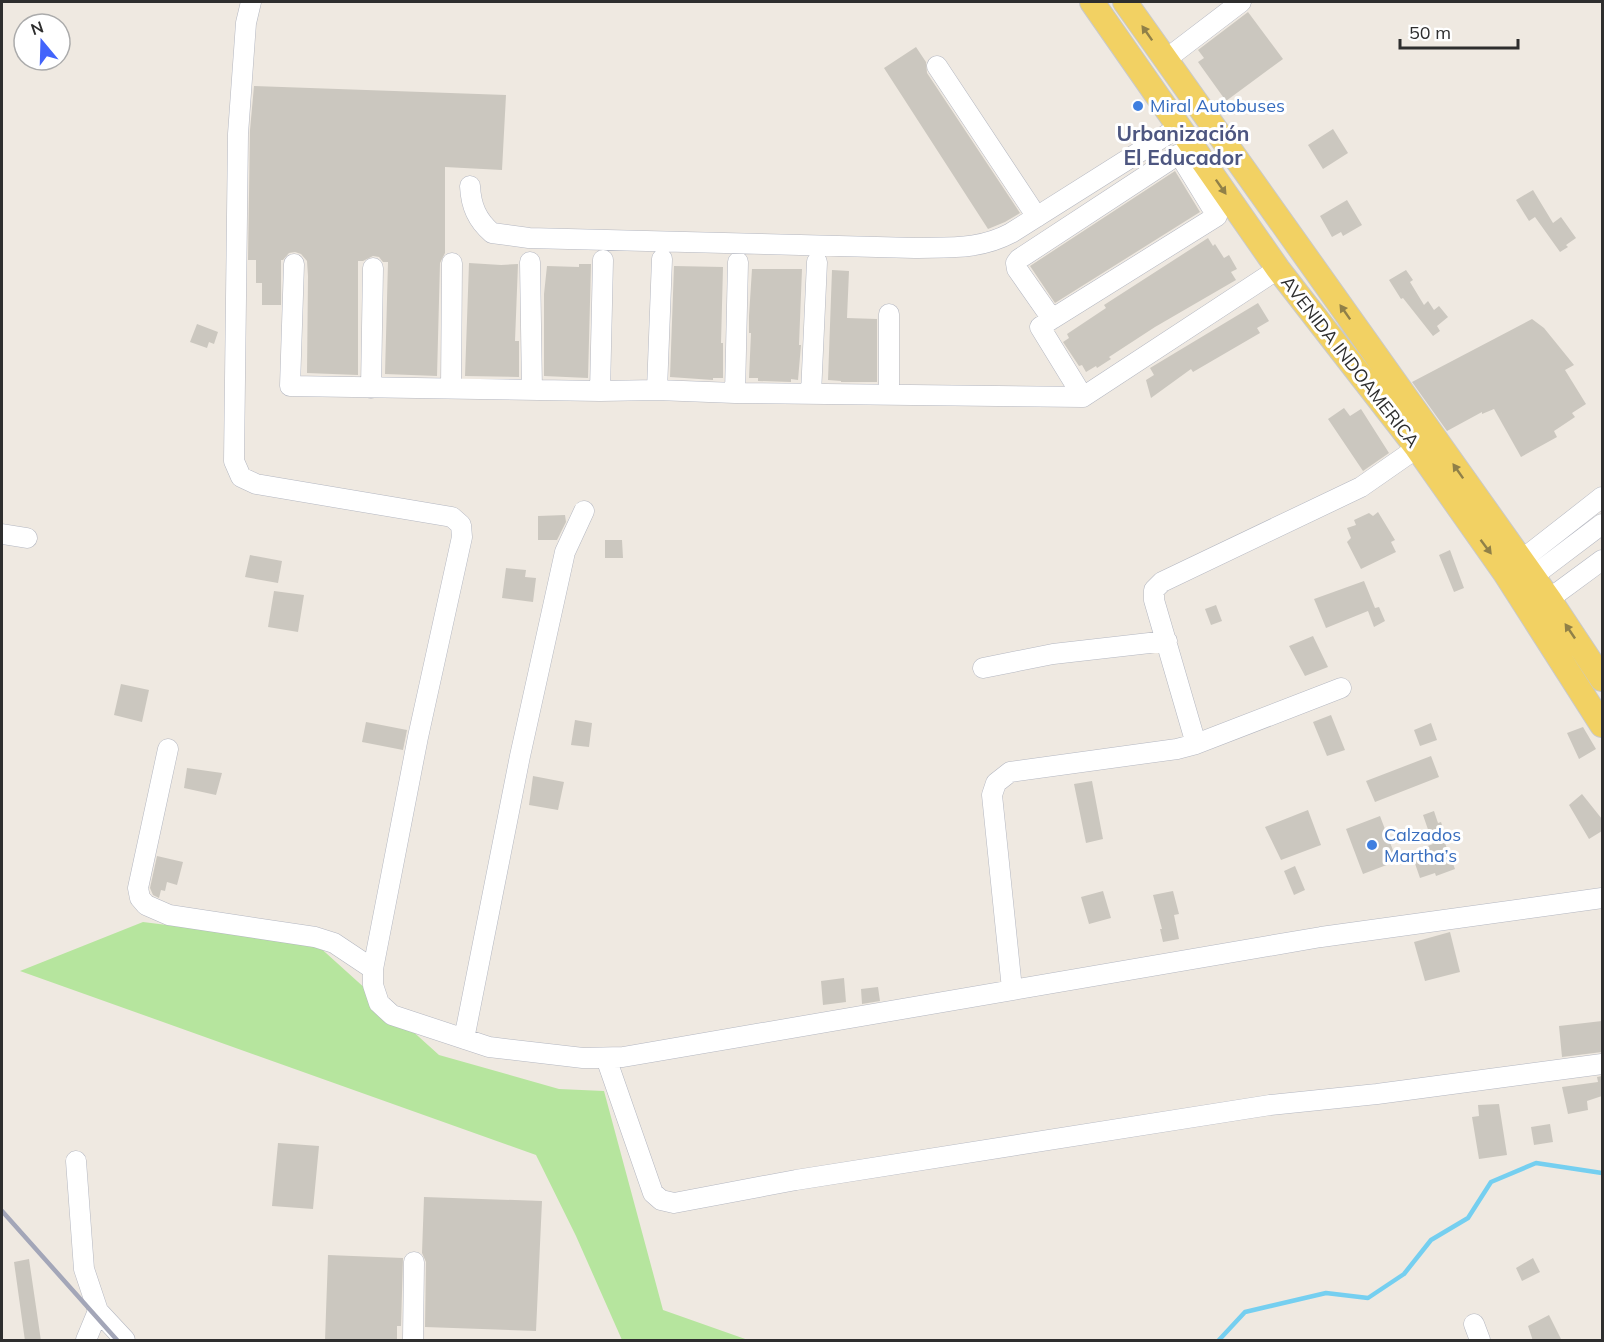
<svg xmlns="http://www.w3.org/2000/svg" width="1604" height="1342" font-family="Mulish,sans-serif">
  <style>
    .green { fill: #b6e59e }
    .lines { fill: none; stroke-linecap: round; stroke-linejoin: round }
    .stream { stroke: #75cff0; stroke-width: 4.5 }
    .building { fill: #cbc7bf }
    .minor-casing { stroke: #b4b7c1; stroke-width: 21 }
    .major-casing { stroke: #c9c9c9; stroke-width: 26 }
    .minor { stroke: #fff; stroke-width: 20 }
    .major { stroke: #f2d163; stroke-width: 24 }
    .rail { stroke: #a3a6b8; stroke-width: 4.5 }
    .oneway { fill: #908048 }
    .shop-dot { fill: #3f7fe0; stroke: #fff; stroke-width: 2 }
    .labels { text-anchor: middle; stroke-width: 6; stroke-linejoin: round; paint-order: stroke }
    .shop-label { font-size: 18px; fill: #366cbe; stroke: #fff; text-anchor: start }
    .street-label { font-size: 18px; fill: #2e2e2e; stroke: #fff }
    .quarter-label { font-size: 21px; font-weight: bold; fill: #4d5680; stroke: #fff }
  </style>
  <rect width="100%" height="100%" fill="#efe9e1"/>
  <path class="green" d="M143,922L316,944L439,1055L559,1089L604,1091L663,1310L748,1340H622L576,1236L536,1155L20,971Z"/>
  <g class="lines">
    <path class="stream" d="M1219,1340L1245,1312L1326,1293L1368,1298L1404,1274L1431,1240L1468,1218L1491,1182L1536,1163L1602,1173"/>
  </g>
  <path class="building" d="M1248,12L1283,59L1226,101L1198,62L1204,58L1198,50Z
    M916,47L926,62L927,73L1020,213L1005,222L988,229L884,68Z
    M254,86L506,95L502,170L445,167V253L440,263L437,376L385,374L388,262H383L379,257L373,256L363,261H358V375L307,373L308,276L307,261L301,254L295,252L289,253L283,260H281V305H262V283H256V260H248L250,130Z
    M1333,129L1348,153L1323,169L1308,145Z
    M1175,171L1200,212L1055,303L1030,266Z
    M1533,190L1553,223L1561,217L1576,238L1566,245L1568,247L1560,252L1535,217L1529,221L1516,200Z
    M1347,200L1362,225L1343,236L1341,232L1332,237L1320,216Z
    M1208,238L1213,246L1215,244L1224,258L1229,255L1237,269L1231,272L1236,280L1155,327L1109,357L1111,359L1097,368L1096,366L1086,372L1082,365L1079,366L1063,342L1069,338L1067,334L1106,308L1104,305Z
    M469,263L501,265L518,264L515,341H519V377L465,376Z
    M579,264H591L588,378L544,376V294L547,266L579,267Z
    M674,266L723,267L721,343H723V378H713V380L670,377Z
    M752,269H802L799,345H801L798,380L791,379V382L758,381V378H749L751,333H749V316Z
    M832,270L849,271L847,318L877,319V382H841V381L828,380Z
    M1406,270L1413,280L1410,282L1424,305L1428,301L1434,310L1439,306L1448,317L1437,326L1440,331L1433,336L1403,298L1401,299L1389,280Z
    M1258,303L1269,321L1257,328L1260,333L1193,372L1191,369L1151,398L1146,380L1154,375L1150,368Z
    M1532,319L1544,328L1574,365L1565,370L1586,404L1572,413L1575,417L1554,431L1557,437L1521,457L1494,409L1482,414V412L1447,431L1412,382Z
    M197,324L218,332L214,344L209,342L207,348L190,342Z
    M1344,408L1350,416L1361,409L1389,453L1363,471L1328,419Z
    M1378,512L1395,540L1391,542L1396,552L1361,569L1347,542L1351,538L1347,528L1356,525L1354,520L1369,513L1373,516Z
    M565,515L566,522L557,540H538V516Z
    M605,540H622L623,558H605Z
    M1450,550L1464,588L1454,592L1439,555Z
    M250,555L282,561L278,583L245,577Z
    M506,568L526,570L525,577L536,578L533,602L502,598Z
    M1364,581L1375,608L1379,607L1385,621L1374,627L1368,611L1326,628L1314,599Z
    M274,591L304,595L298,632L268,627Z
    M1216,605L1222,621L1211,625L1205,609Z
    M1313,636L1328,667L1305,676L1289,646Z
    M121,684L149,690L142,722L114,715Z
    M1331,715L1345,750L1327,756L1313,722Z
    M575,720L592,723L589,747L571,745Z
    M366,722L407,730L403,750L362,742Z
    M1431,723L1437,740L1420,746L1414,730Z
    M1583,727L1596,749L1579,759L1567,733Z
    M1431,756L1439,777L1375,802L1366,781Z
    M187,768L222,773L216,795L184,788Z
    M533,776L564,782L558,810L529,805Z
    M1092,781L1103,839L1086,843L1074,784Z
    M1582,794L1602,819V831L1589,839L1569,805Z
    M1308,810L1321,845L1281,860L1265,827Z
    M1434,811L1438,823L1441,822L1446,837L1443,838L1455,869L1436,876L1435,873L1420,878L1411,852L1433,844L1423,815Z
    M1380,816L1397,861L1363,874L1346,829Z
    M157,856L183,862L177,885L167,882L165,891L161,890L159,898L153,895L150,888Z
    M1295,866L1305,890L1294,895L1284,871Z
    M1103,891L1111,918L1089,924L1081,897Z
    M1173,891L1179,914L1174,915L1179,939L1163,942L1160,929H1162L1153,895Z
    M1450,932L1460,972L1425,981L1414,942Z
    M844,978L846,1002L823,1005L821,981Z
    M878,987L880,1001L862,1004L861,989Z
    M1602,1021V1052L1562,1057L1559,1026Z
    M1602,1076V1096L1587,1101L1588,1110L1568,1114L1562,1087L1598,1082L1597,1077Z
    M1499,1104L1507,1155L1479,1159L1472,1117L1479,1116L1478,1105Z
    M1550,1124L1553,1142L1534,1145L1531,1127Z
    M278,1143L319,1146L313,1209L272,1206Z
    M424,1197L542,1201L536,1331L425,1327L426,1262L422,1253Z
    M328,1255L403,1258L401,1326H397V1341H325Z
    M1533,1258L1540,1272L1522,1281L1516,1268Z
    M29,1259L41,1341H25L14,1262Z
    M1549,1315L1562,1341H1533L1528,1326Z"/>
  <g class="lines">
    <g class="minor-casing">
      <path id="minor" d="M251,2L246,23L238,134L234,461L241,477L256,484L452,517L461,525L462,537L418,737L373,969V985L379,1003L392,1015L489,1047L583,1058L623,1057L1321,937L1602,898
        M1165,60L1241,2
        M937,66L1037,217
        M470,186C471,206 477,220 492,233L529,238L915,248C950,247 979,250 1011,233L1179,127
        M530,262L532,390
        M294,264L290,386L600,391L657,390L735,393L1083,397L1278,269
        M889,314V395
        M1052,319L1017,269L1016,263L1019,259L1179,154L1217,216L1052,319L1040,327L1083,397
        M371,388L373,268
        M451,389L452,263
        M657,390L662,259
        M600,391L603,260
        M735,393L738,262
        M811,394L817,262
        M2,534L27,538
        M1510,569L1602,497
        M1532,577L1602,524
        M1549,599L1602,560
        M983,668L1053,654L1167,641
        M1196,744L1341,688
        M168,749L138,888L140,898L146,905L169,915L315,937L334,943L373,969
        M1012,989L992,795L996,783L1010,772L1177,749L1196,744L1154,600V590L1162,582L1361,487L1417,448
        M464,1039L520,756L565,552L584,511
        M606,1058L653,1193L661,1200L674,1203L796,1180L1270,1105L1377,1094L1602,1064
        M76,1161L84,1269L98,1311
        M1474,1324L1480,1340
        M86,1340L98,1311L125,1340
        M413,1340L414,1262"/>
    </g>
    <g class="major-casing">
      <path id="major" d="M1092,2L1278,269L1417,448L1505,573L1602,725
        M1125,2L1549,599L1602,679"/>
    </g>
    <use href="#minor" class="minor"/>
    <use href="#major" class="major"/>
    <path class="rail" d="M2,1211L117,1340"/>
  </g>
  <defs><path id="oneway-solid" d="M-6-.8H1V-3.2L6.5 0L1 3.2V.8H-6Z" transform="scale(1.5)"/></defs>
  <g class="oneway">
    <use href="#oneway-solid" transform="translate(1147 33) rotate(-125)"/>
    <use href="#oneway-solid" transform="translate(1221 187) rotate(55)"/>
    <use href="#oneway-solid" transform="translate(1345 312) rotate(-125)"/>
    <use href="#oneway-solid" transform="translate(1458 471) rotate(-125)"/>
    <use href="#oneway-solid" transform="translate(1486 547) rotate(53)"/>
    <use href="#oneway-solid" transform="translate(1570 631) rotate(-124)"/>
  </g>
  <g class="shop-dot">
    <circle cx="1138" cy="106" r="6"/>
    <circle cx="1372" cy="845" r="6"/>
  </g>
  <g class="labels">
    <g class="shop-label">
      <text x="1150" y="112">Miral Autobuses</text>
      <text x="1384" y="841">Calzados<tspan x="1384" dy="21">Martha’s</tspan></text>
    </g>
    <g class="street-label">
      <text transform="translate(1350 362) rotate(52)" y="6">AVENIDA INDOAMERICA</text>
    </g>
    <g class="quarter-label">
      <text x="1183" y="141">Urbanización<tspan x="1183" dy="24">El Educador</tspan></text>
    </g>
  </g>
  <rect width="1604" height="1342" fill="none" stroke="#2e2e2e" stroke-width="6"/>
  <g transform="translate(42 42) rotate(341)"><circle r="28" fill="#ffffff" stroke="#ababab" stroke-width="1.5"/>
  <path d="M0-4.5L10 22L0 15L-10 22Z" fill="#4264fb"/>
  <text y="-9" font-size="16" font-weight="bold" text-anchor="middle" fill="#2e2e2e">N</text>
  </g>
  <path d="M1400 39v9h118v-9" fill="none" stroke="#2e2e2e" stroke-width="3"/>
  <text x="1409" y="39" font-size="18" fill="#2e2e2e" stroke="#ffffff" stroke-width="4.5" paint-order="stroke">50 m</text>
</svg>
